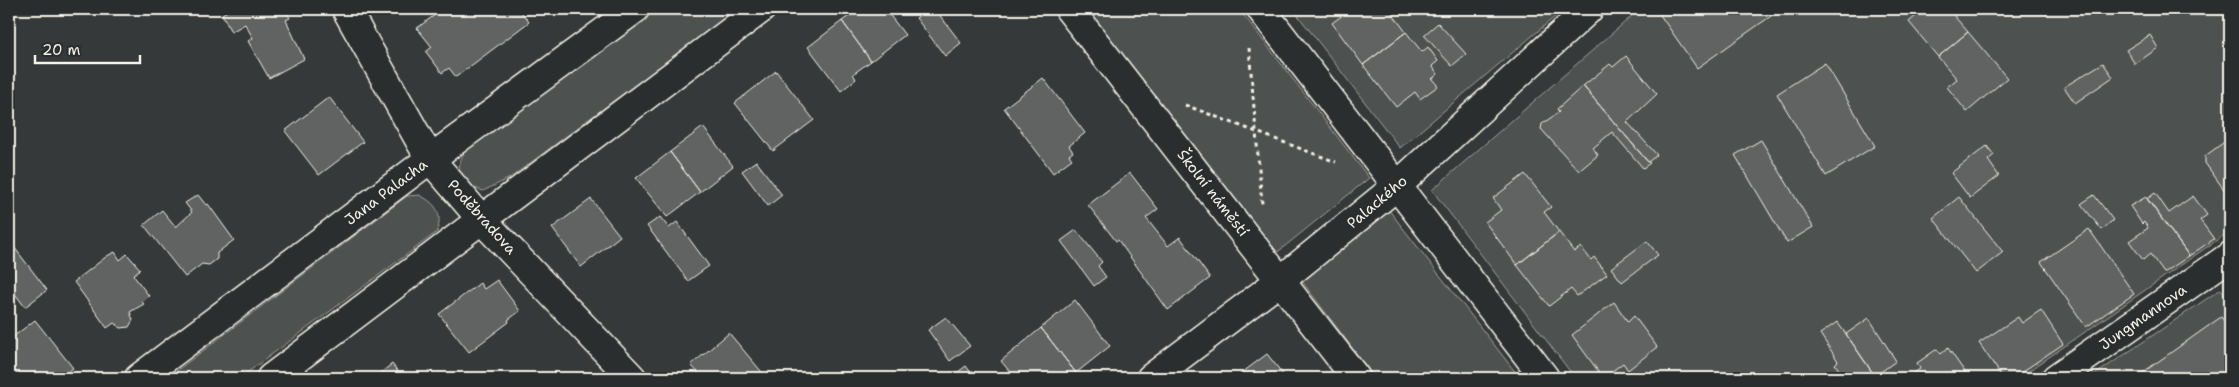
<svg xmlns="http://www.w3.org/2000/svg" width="2239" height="387" font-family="'Shantell Sans',sans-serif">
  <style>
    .green { fill: #4e514f; stroke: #a1a19c }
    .building { fill: #616362; stroke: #f4f1e8 }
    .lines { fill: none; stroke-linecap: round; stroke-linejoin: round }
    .minor-casing { stroke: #f4f1e8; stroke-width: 31 }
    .path { stroke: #f4f1e8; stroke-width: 3; stroke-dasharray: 4 4; stroke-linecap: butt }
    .minor { stroke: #2a2d2e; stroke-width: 28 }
    .labels { text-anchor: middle; stroke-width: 5; stroke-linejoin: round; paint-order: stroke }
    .street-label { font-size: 15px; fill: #f4f1e8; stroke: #2a2d2e }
  </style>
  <rect width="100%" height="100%" fill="#363939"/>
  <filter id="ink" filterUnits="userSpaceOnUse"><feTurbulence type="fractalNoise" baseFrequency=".02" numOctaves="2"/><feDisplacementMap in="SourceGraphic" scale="10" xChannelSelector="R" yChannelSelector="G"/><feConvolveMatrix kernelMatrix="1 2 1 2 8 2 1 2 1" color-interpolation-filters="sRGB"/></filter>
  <g filter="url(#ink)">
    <path class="green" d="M652,9H737L510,178L483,191C459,183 453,171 466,149Z
      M1086,9H1239L1369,178L1274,255Z
      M1293,9H1564L1400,148Z
      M1640,9H2230V231L2019,378H1575L1432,190Z
      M419,195C436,203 443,213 437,232L240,378H167L407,196Z
      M1388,209L1520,378H1375L1301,280Z
      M2221,289L2230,302V378H2090Z"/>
    <path class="building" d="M231,9H285L290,18L286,20L304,59L269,78L248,41L253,38L245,24L231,32L222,14Z
      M443,9H519L529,22L456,77L449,68L442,73L426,52L432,47L417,28Z
      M859,9H885L905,35L871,61L842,21Z
      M928,9H935L961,43L945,56L916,18Z
      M1351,9H1395L1391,12L1406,32L1363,65L1332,23Z
      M1663,9H1781L1697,68L1658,12Z
      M1913,9H1948L1968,32L1938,57L1909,22L1918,14Z
      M2213,9H2226L2217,15Z
      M842,21L871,61L853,74L856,79L841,91L808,47Z
      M1438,23L1466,54L1452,66L1424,35Z
      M1406,32L1422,52L1428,47L1438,61L1432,66L1438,74L1432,79L1438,86L1420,99L1415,92L1396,107L1363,65Z
      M1968,32L2007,78L1967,112L1947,87L1957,79L1938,57Z
      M2150,35L2158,48L2135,64L2126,50Z
      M1626,56L1657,94L1627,122L1657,155L1648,162L1583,86L1610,64L1613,67Z
      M1825,63L1875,146L1826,176L1777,94Z
      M2103,63L2113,77L2075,103L2064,87Z
      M776,71L814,120L773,151L735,103Z
      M1043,78L1085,133L1069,146L1073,152L1069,155L1072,159L1053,173L1004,108Z
      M1583,86L1648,162L1650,163L1643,168L1612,132L1593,148L1598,155L1579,171L1541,129L1542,124L1559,112L1557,109Z
      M329,97L363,142L319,175L285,131Z
      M703,127L733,166L700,192L670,152Z
      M2230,138V188L2225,191L2205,163V156Z
      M1761,140L1813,227L1787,243L1735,155Z
      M1987,146L1994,155L1988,160L1999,176L1970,198L1951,173Z
      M670,152L700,192L667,217L636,178Z
      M756,161L782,195L768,206L742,171Z
      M1130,173L1158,209L1146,218L1168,246L1180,237L1210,278L1168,310L1118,240L1116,241L1088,205Z
      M1525,174L1551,207L1544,212L1559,232L1517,265L1485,222L1501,210L1493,198Z
      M2155,193L2169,213L2193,196L2207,215L2200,220L2214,239L2189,256L2147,199Z
      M198,195L206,205L208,204L234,240L217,253V259L209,265L202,264L185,277L144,225L162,210L176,227L192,212L185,203Z
      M2094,195L2113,220L2102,230L2081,204Z
      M1959,197L2003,252L1976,273L1933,218Z
      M2146,197L2189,256L2164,273L2150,254L2143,260L2129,241L2148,228L2144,222L2142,224L2130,206Z
      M591,199L620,236L581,267L552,228Z
      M660,217L669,228L677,222L709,266L688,281L647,226Z
      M2089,229L2134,294L2086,327L2041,262Z
      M1076,230L1102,262L1098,266L1106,277L1094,286L1061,241Z
      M1559,232L1574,252L1581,247L1591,260L1594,257L1607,274L1577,296L1571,289L1549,306L1517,265Z
      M1647,241L1658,255L1622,282L1611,268Z
      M14,247L47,290L25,307L9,286V252Z
      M115,252L120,260L127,254L140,269L133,275L149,296L142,302L144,304L130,312L133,320L129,327L121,328L114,323L107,328L74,282L107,256Z
      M497,280L520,311L508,320L509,322L469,352L439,314L480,283L484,289Z
      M1075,300L1110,346L1076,373L1041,328Z
      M1614,302L1628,322L1634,316L1657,347L1628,370L1623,363L1603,378L1572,335Z
      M2041,310L2063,344L2013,378H2003L1979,343L2018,317L2022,323Z
      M946,317L970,346L950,361L928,330Z
      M2221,317L2230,329V378H2135Z
      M1869,318L1896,361L1875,376L1846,334Z
      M35,320L73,368L60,378H9V340Z
      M1837,322L1846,334L1876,378H1840L1843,376L1835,364L1838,361L1820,334Z
      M1041,328L1076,373L1069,378H1015L1001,361Z
      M729,333L766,377L764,378H703L691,365Z
      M1948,348L1969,378H1906L1920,369L1917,363L1937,349L1941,354Z
      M1267,354L1286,378H1235Z
      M392,364L403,378H374Z
      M966,366L975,378H950Z"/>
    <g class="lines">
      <g class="minor-casing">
        <path id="minor" d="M346,9L430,159L482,220L632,378
          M1069,9L1356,378
          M1261,9L1545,378
          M139,378L430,159L635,9
          M271,378L761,9
          M1151,378L1281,280L1398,185L1589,9
          M2056,378L2230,256"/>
      </g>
      <path class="path" d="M1249,48L1262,204
        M1185,105L1336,162
        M100,378L107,373"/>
      <use href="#minor" class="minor"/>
    </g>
  </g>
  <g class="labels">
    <g class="street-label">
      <text transform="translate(386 192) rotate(-37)" y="5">Jana Palacha</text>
      <text transform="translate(1213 193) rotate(52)" y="5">Školní náměstí</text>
      <text transform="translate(1377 202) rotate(-40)" y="5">Palackého</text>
      <text transform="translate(482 217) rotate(48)" y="5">Poděbradova</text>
      <text transform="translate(2143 317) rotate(-35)" y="5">Jungmannova</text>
    </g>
  </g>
  <rect width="2239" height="387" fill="none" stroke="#2a2d2e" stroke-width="30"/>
  <rect x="15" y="15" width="2209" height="357" fill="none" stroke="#f4f1e8" stroke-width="2" filter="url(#ink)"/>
  <path d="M35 55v8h105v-8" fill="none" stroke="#f4f1e8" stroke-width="2.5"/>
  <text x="42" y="55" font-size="15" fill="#f4f1e8" stroke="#2a2d2e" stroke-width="4" paint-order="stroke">20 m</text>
</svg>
